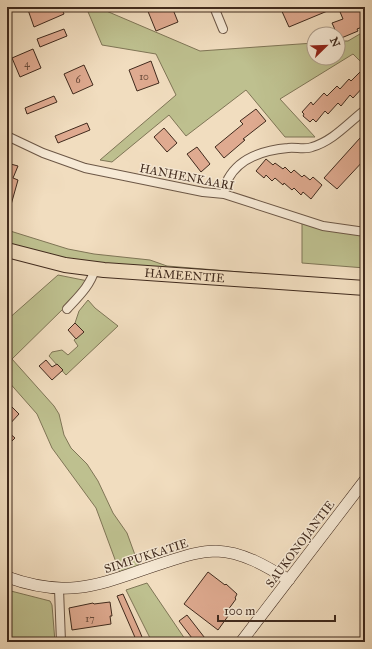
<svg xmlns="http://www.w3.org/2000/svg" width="372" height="649" font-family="'IM FELL Great Primer',serif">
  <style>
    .green { fill: #bec08f; stroke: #7f7556 }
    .building { fill: #dfaa90; stroke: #402a1d }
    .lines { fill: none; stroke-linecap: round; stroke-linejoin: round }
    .street-casing { stroke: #6c5746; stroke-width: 10 }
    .secondary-casing { stroke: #402a1d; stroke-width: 12 }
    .highway-casing { stroke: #402a1d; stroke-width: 16 }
    .street { stroke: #f6e9d5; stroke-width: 8 }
    .secondary { stroke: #f6e9d5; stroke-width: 11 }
    .highway { stroke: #f1ddbf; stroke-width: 14 }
    .labels { text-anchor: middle; stroke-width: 3; stroke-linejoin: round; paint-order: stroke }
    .number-label { font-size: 10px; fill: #684a3a }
    .street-label { font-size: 12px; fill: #402a1d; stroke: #f6e9d5 }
  </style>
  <rect width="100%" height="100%" fill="#f1ddbf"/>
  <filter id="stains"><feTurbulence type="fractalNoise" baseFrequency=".005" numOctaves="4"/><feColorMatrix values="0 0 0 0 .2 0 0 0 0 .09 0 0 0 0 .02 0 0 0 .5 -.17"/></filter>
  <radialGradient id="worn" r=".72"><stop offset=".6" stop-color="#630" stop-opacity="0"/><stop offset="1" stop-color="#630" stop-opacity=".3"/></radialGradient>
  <path class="green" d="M86,7H103L104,10L200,51L314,43V58H338V41H348L365,31V47L364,48L365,49V66L353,54L280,99L315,137H285L246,90L186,136L169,115L112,162L100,160L176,95L156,54L102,45Z
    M302,220L365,232V268L302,263Z
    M7,230L68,249L94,254L150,260L167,266L252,273L194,271L66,260L40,254L7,243Z
    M58,275L88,281L65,307L12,359L54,406L59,414L64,435L71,448L87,464L98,481L113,513L127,533L139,566L120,573L96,508L52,448L37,414L7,380V320Z
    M88,300L95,308L118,326L66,375L49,356L52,352L62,350L68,355L78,346L74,340L83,332L75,323L79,311Z
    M147,583L187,642H152L126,590Z
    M7,590L50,601L52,605L55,642H7Z"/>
  <path class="building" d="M27,7H61L64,14L34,27Z
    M151,7H172L178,22L156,31L147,9Z
    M280,7H337L289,27Z
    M338,7H365V26L357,29L358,31L339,39L338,34H337L332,23L343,19Z
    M64,29L67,36L40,47L37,39Z
    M33,49L41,68L20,77L12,58Z
    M151,61L159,83L137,91L129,70Z
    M84,65L93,85L73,94L64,74Z
    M361,71L365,74V85L353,98L350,95L341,106L338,103L328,114L325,111L316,122L313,119L310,122L303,116L304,114L302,112L311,102L313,105L324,93L327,96L337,86L340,89L349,79L351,81Z
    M54,96L57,102L27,114L25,108Z
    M256,109L266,121L243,139L245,140L224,158L215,147L243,124L240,121Z
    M87,123L90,130L58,143L55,136Z
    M164,128L177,143L167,152L154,137Z
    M360,138L365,143V159L337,189L324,178Z
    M197,147L210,164L201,172L187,154Z
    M266,159L273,165L275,163L283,169L285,167L291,173L294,170L302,177L304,175L310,180L313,177L322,185L311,199L303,192L301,195L294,188L292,190L284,183L283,185L275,178L272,181L266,175L264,178L256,171Z
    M7,163L18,166L13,178L18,180L9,212H7Z
    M75,323L84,332L76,339L68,330Z
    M46,360L52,367L57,364L63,370L52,380L39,366Z
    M7,402L19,414L7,427Z
    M7,431L15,438L7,446Z
    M208,572L225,585L226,584L237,594L235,598L236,599L228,610L231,612L218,630L184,604Z
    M123,594L140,632L144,642H137L117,596Z
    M110,602L112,616H110L111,624L72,630L69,608L93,603L94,604Z
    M187,615L208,642H195L179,621Z"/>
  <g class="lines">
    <g class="street-casing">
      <path id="street" d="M214,7L223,29
        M7,136L43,153L85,168L203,192L224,194L323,226L365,232
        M224,194C225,189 226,184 228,179C240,157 265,150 288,148C296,147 305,150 312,147C333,141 348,123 365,110
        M67,309C79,296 90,286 95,269
        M59,589L61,642"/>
    </g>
    <g class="secondary-casing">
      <path id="secondary" d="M7,577C73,601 104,582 166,562C182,557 198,551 216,551C243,552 266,566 289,580
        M241,642L365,480"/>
    </g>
    <g class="highway-casing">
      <g id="highway">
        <path id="s1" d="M7,250L65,265L104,270L365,288"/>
      </g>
    </g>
    <use href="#street" class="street"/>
    <use href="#secondary" class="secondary"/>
    <use href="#highway" class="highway"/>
  </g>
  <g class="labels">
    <g class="number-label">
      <text x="27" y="67">4</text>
      <text x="144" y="80">10</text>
      <text x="78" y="83">6</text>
      <text x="90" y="622">17</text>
    </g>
    <g class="street-label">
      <text transform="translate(187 177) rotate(11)" y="4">HANHENKAARI</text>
      <text dy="4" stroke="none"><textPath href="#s1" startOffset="180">HÄMEENTIE</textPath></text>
      <text transform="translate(300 544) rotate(-53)" y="4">SAUKONOJANTIE</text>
      <text transform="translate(146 556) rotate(-18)" y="4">SIMPUKKATIE</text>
    </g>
  </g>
  <rect width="372" height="649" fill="none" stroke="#f1ddbf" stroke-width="24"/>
  <rect x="8" y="8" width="356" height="633" fill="none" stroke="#402a1d" stroke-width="2"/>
  <rect x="12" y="12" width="348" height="625" fill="none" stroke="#402a1d"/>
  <g transform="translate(326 46) rotate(67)"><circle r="19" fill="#f6e9d5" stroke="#ad9d8b"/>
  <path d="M0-3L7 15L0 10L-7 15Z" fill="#8f2418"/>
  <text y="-6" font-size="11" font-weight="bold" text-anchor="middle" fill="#402a1d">N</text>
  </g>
  <path d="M218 615v6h117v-6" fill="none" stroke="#402a1d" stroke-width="2"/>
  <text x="224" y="615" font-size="12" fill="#402a1d" stroke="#f6e9d5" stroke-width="3" paint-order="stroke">100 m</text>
  <rect width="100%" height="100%" filter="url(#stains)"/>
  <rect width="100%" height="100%" fill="url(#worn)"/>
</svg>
